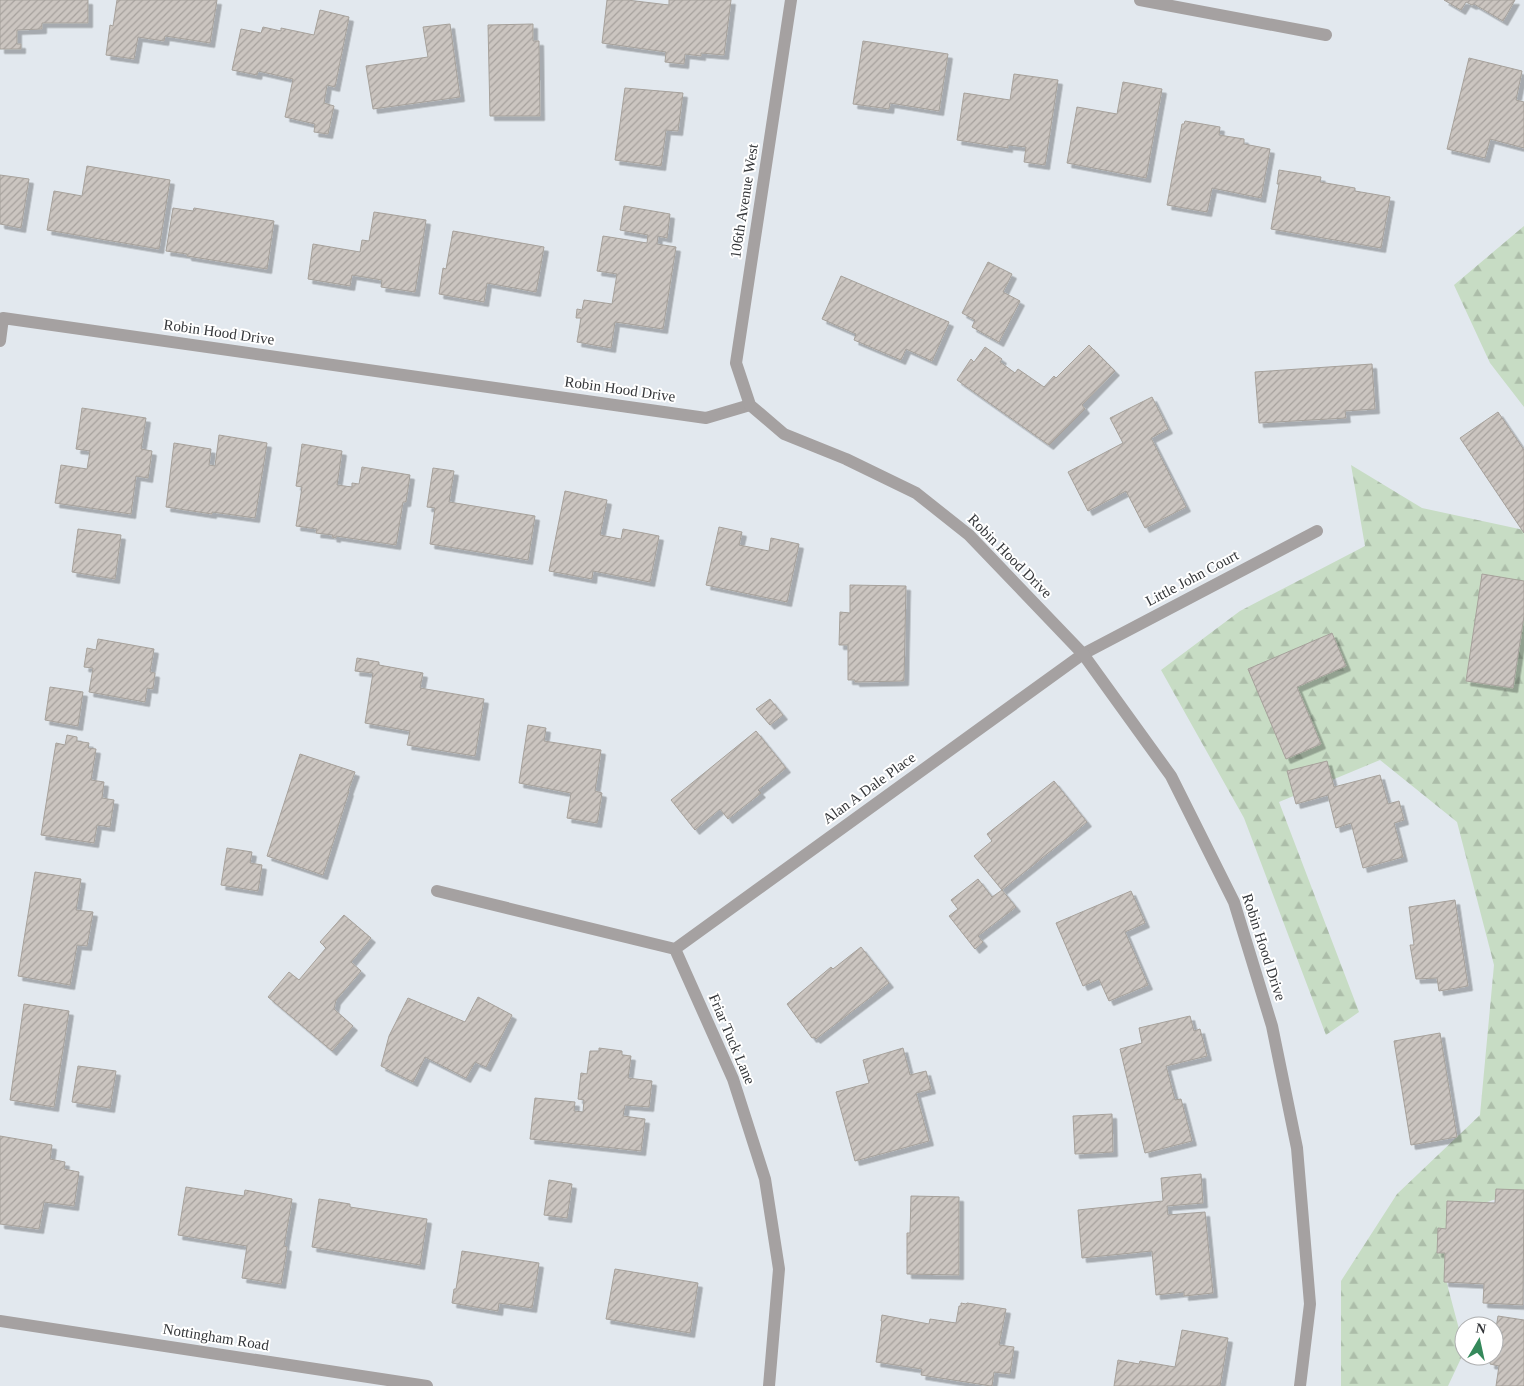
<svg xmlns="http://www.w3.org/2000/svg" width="1524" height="1386" font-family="'Times New Roman',serif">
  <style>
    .forest { fill: url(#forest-firs) }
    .building { fill: url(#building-hatch); stroke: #a6a19b; filter: url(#shadow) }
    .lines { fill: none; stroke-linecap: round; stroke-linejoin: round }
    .minor { stroke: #a5a1a1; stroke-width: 12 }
    .tertiary { stroke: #a5a1a1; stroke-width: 12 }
    .labels { text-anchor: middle; stroke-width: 4; stroke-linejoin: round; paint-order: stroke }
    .street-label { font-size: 15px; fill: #35373a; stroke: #fff }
  </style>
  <defs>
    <pattern id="forest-firs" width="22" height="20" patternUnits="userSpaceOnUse" patternTransform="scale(1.25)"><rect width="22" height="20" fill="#c7dcc4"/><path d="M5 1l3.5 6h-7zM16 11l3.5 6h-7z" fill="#acbda9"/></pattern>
    <pattern id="building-hatch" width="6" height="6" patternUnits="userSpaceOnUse" patternTransform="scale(1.25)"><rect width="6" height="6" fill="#cbc5c0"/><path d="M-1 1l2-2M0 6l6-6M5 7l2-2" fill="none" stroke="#a6a19d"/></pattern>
    <filter id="shadow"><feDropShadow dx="4.5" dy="4.5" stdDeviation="0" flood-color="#0004"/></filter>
  </defs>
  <rect width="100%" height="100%" fill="#e2e8ee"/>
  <path class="forest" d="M1524,226V407L1490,363L1454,285Z
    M1351,465L1422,508L1524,530V1190L1478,1205L1446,1280L1464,1348V1352L1448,1386H1341V1281L1397,1194L1480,1115L1494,965L1457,822L1380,760L1279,802L1359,1012L1326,1035L1244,818L1161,670L1240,611L1365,546Z"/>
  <path class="building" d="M0,0H88V23H42V29L17,30V44H21V49H0Z
    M117,0H217L210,43L165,36L164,41L138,37L134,59L106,55L110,25L113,26Z
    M607,0H627L669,5V0H731L724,55L701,53V56L685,54L684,64L665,62L666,52L602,43Z
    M1444,0H1515L1503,21L1474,4L1472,5L1466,2L1461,10Z
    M320,10L349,17L335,87L327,85L324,103L334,106L328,134L314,132L315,124L285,117L293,79L258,71L257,75L232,70L241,29L261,33L263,27L281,31V28L314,35Z
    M450,24L460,97L373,109L366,66L428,57L423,27Z
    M533,24V41H539L540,116H490L488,25Z
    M863,41L948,54L939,111L890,103L889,109L853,104Z
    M1469,58L1522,71L1516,100L1524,102V148L1490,139L1485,158L1447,149Z
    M1014,74L1058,80L1045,165L1024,162L1026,147L1008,145V148L957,140L964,93L1010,100Z
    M1123,82L1162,89L1146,178L1067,163L1077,107L1117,114Z
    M625,88L683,93L678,131L666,130L661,166L615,160Z
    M1185,121L1220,127L1219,135L1244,139V144L1270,149L1261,198L1212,188L1207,212L1167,205L1182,124H1184Z
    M87,166L170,180L159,249L47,230L54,191L82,196Z
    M1279,170L1321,177L1320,182L1355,188V191L1390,197L1381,248L1271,229L1279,184H1277Z
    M0,175L29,179L21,228L0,224Z
    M624,206L670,214L667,238L658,236L657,244L676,247L663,329L615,322L611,348L577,342L581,318H576L577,309L582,310L584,300L612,304L617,274L597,271L603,236L647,243L648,235L620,230Z
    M173,208L193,211L194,208L274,221L267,269L187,256V254L166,251Z
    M374,212L426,220L415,292L381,287L382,280L352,275L350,286L308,279L313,244L360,252L362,240L369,241Z
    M453,231L544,247L536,292L487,283L484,302L439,294L443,268L446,269Z
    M988,262L1012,274L1003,292L1020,301L999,342L972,327L975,320L962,313Z
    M841,276L949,322L932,361L906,349L901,360L854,340L856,334L822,319Z
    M1089,345L1115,371L1082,405L1085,409L1049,445L957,380L971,359L974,362L985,347L1002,359L1000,362L1015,373L1018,369L1044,387L1054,376L1056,378Z
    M1372,364L1375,409L1345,411L1346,418L1259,423L1255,372Z
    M1152,397L1168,429L1151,438L1186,507L1145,528L1126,491L1088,511L1068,472L1123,443L1110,418Z
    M82,408L146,418L141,449L152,451L148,478L136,476L131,514L55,503L61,465L87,469L90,451L76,449Z
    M1498,412L1524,450V533L1460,438Z
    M219,435L267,443L255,518L212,512V514L166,507L174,443L211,449L209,465L215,466Z
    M302,444L342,451L337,485L352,487V483L359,484L362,467L410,475L406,502H403L396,545L336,536V538L332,537L333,535L316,533L317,529L296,526L302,487L296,486Z
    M433,468L454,471L449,502L535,516L528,560L430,544L435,508L427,507Z
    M565,491L607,500L600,535L621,539L623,529L659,536L650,582L593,571L592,579L549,571Z
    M719,527L742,532L739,545L769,551L771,538L799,544L787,602L706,585Z
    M78,529L121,535L115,579L72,572Z
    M1482,574L1524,581V616L1513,688L1466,681Z
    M850,585L906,586L904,681L855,682V680H848V645H839L840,612L850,613Z
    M1332,633L1346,666L1297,687L1321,744L1286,759L1248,669Z
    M98,639L154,649L150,672L155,673L153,689L147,688L145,702L89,692L93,668L84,667L87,648L96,650Z
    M357,658L379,662V665L423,673L420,688L484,699L475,756L407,745L410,731L365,723L373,673L355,671Z
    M50,687L83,692L78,726L45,720Z
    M770,699L783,715L770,725L756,709Z
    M528,725L546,728L544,741L601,750L595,791L602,793L597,823L567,818L571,793L519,783Z
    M756,731L786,768L758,790L761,793L728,819L720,809L695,830L671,800Z
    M67,735L77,737V741L89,743L88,748L96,749L91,780L104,782L102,798L114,800L110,827L97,825L94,843L41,835L56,743L65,745Z
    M300,754L355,772L348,791H349L323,875L267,856Z
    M1327,761L1334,787L1380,775L1388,804L1399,801L1404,820L1394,823L1403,857L1363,868L1351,823L1336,828L1328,795L1296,804L1287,771Z
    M1054,781L1087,822L1002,890L1016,907L978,936L983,942L975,949L949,916L958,909L951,900L978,879L992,897L1002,890L974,856L992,841L987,834Z
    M227,848L252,852L250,863L262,865L258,891L221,885Z
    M35,872L81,879L76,910L93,912L87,946L77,945L70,985L18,976Z
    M1131,891L1145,923L1125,932L1148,985L1109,1001L1099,979L1083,986L1056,923Z
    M1455,900L1468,986L1439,991L1437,978L1416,979L1410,945H1414L1409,907Z
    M344,915L371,938L351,962L361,971L336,1000L334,1009L353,1026L332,1051L268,997L289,972L299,980L326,948L320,942Z
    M861,947L889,983L816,1039L814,1037L812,1038L787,1004L831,967L833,969Z
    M478,997L512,1015L486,1067L475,1062L466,1078L425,1057L413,1082L381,1066L389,1036L408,998L465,1022Z
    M24,1004L69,1011L54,1107L10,1100Z
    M1190,1016L1194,1031L1200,1029L1207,1056L1166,1066L1175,1100L1181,1099L1192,1141L1145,1153L1120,1049L1142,1043L1139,1028Z
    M1440,1033L1457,1137L1411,1145L1394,1041Z
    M599,1048L622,1051V1055L631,1056L628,1078L652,1081L649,1107L625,1105L623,1116L645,1119L641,1151L530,1139L535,1098L575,1102L574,1111L583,1112L584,1100L578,1099L581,1073L587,1074L590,1051H599Z
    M903,1048L910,1075L926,1071L931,1089L916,1093L929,1141L855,1161L836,1092L869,1083L863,1060Z
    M78,1066L116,1071L110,1108L72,1102Z
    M1112,1114L1113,1152L1075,1154L1073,1116Z
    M0,1136L52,1145L50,1159L65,1162L64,1169L79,1172L74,1206L44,1202L39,1229L0,1224Z
    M1201,1174L1203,1203L1167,1206L1168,1215L1205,1212L1213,1293L1184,1296V1292L1156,1295L1152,1251L1082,1258L1078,1210L1163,1201L1161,1178Z
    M549,1180L572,1184L567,1218L544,1215Z
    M186,1187L244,1196L245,1190L292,1199L284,1246L287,1247L281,1284L242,1278L247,1246L178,1235Z
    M1496,1189L1524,1190L1523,1305L1483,1303L1484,1284L1444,1282L1445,1253H1437L1438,1228L1446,1229L1447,1201L1495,1203Z
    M911,1196L959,1197V1275L907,1274V1233H910Z
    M319,1199L350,1204V1207L427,1219L420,1265L312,1247Z
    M462,1251L539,1263L532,1308L499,1303L498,1311L452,1303L454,1289H456Z
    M615,1269L698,1283L690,1333L606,1319Z
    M961,1303L966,1304L967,1303L1006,1309L999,1345L1014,1347L1010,1374L994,1372L992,1386H991L921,1375L922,1369L876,1362L882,1321H881L882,1315L929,1324L930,1319L956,1323L959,1306H961Z
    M1498,1316L1524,1320V1386H1496L1499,1366L1490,1364L1491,1356H1494V1340Z
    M1182,1330L1228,1338L1220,1386H1114L1118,1360L1139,1364L1140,1361L1175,1367Z"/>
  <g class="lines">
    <path class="minor" d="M1140,0L1326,35
      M0,341L3,318L706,418L750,405
      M437,891L675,949L733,1079L765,1179L779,1269L769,1386
      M675,949L1083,654L1317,531
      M0,1321L427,1386"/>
    <path class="tertiary" d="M791,0L736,363L750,405L784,434L846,459L916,493L969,535L1083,654L1171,776L1234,902L1272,1026L1297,1148L1310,1304L1300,1386"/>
  </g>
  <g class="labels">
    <g class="street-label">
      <text transform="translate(744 201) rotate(-81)" y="5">106th Avenue West</text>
      <text transform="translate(219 332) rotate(8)" y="5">Robin Hood Drive</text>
      <text transform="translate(620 389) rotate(8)" y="5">Robin Hood Drive</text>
      <text transform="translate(1010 556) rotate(45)" y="5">Robin Hood Drive</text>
      <text transform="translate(1192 578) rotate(-28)" y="5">Little John Court</text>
      <text transform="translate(869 788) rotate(-36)" y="5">Alan A Dale Place</text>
      <text transform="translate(1264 947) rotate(72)" y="5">Robin Hood Drive</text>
      <text transform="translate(732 1039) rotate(67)" y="5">Friar Tuck Lane</text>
      <text transform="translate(216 1337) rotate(9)" y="5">Nottingham Road</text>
    </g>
  </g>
  <g transform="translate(1479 1341) rotate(9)"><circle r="24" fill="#ffffff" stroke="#aeafb0"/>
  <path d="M0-4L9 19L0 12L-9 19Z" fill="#35895b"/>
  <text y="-8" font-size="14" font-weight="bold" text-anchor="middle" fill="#35373a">N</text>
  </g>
</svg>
